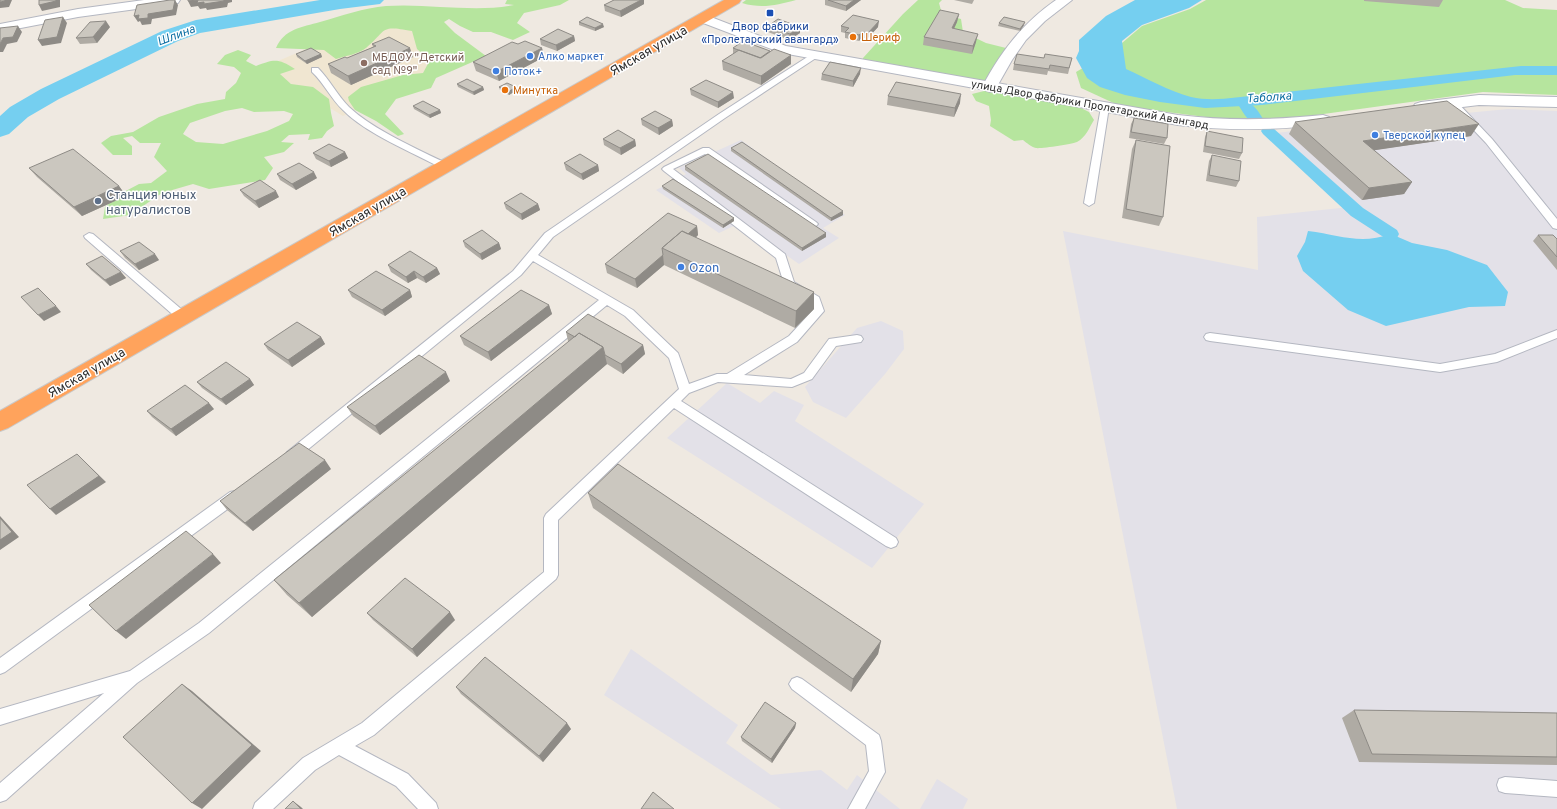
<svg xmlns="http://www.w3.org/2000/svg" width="1557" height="809" font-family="Overpass,sans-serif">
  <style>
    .industrial { fill: #e3e1e8 }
    .education { fill: #f0e6d1 }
    .green { fill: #b6e59e; fill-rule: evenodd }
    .water { fill: #75cff0 }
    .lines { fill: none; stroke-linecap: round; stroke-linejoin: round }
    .canal { fill: #75cff0; fill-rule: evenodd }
    .river { fill: #75cff0; fill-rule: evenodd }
    .lane-casing { stroke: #b4b7c1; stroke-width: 2 }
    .street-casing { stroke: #b4b7c1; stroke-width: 2 }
    .secondary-casing { stroke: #b4b7c1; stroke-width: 2 }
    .highway-casing { stroke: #c9c9c9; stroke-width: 2 }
    .lane { fill: #fff; fill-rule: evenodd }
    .street { fill: #fff; fill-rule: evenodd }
    .secondary { fill: #fff; fill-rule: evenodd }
    .highway { fill: #ffa35c; fill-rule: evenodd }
    .wall { fill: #afaba4 }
    .shaded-wall { fill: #8e8b86 }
    .building { fill: #cbc7bf; stroke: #8e8b86 }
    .transit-dot { fill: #1a4fb4; stroke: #fff; stroke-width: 1.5 }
    .food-dot { fill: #e8710a; stroke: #fff; stroke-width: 1.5 }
    .shop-dot { fill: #3f7fe0; stroke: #fff; stroke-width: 1.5 }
    .education-dot { fill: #8d6e63; stroke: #fff; stroke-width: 1.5 }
    .service-dot { fill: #5c6f8a; stroke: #fff; stroke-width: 1.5 }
    .labels { text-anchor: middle; stroke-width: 3; stroke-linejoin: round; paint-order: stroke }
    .far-transit-label { font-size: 11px; fill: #164399; stroke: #fff }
    .far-food-label { font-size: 11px; fill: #c56008; stroke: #fff; text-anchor: start }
    .far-shop-label { font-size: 11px; fill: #366cbe; stroke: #fff; text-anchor: start }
    .far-education-label { font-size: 11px; fill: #785e54; stroke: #fff; text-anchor: start }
    .far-street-label { font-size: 11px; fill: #2e2e2e; stroke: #fff }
    .far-water-label { font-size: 12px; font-style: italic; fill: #0d6fa3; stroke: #fff }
    .street-label { font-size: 13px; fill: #2e2e2e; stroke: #fff }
    .service-label { font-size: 13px; fill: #4e5e75; stroke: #fff; text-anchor: start }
    .shop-label { font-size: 13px; fill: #366cbe; stroke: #fff; text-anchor: start }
  </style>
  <rect width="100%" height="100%" fill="#efe9e1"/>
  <path class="industrial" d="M1508,109L1557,111V809H1177L1063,231L1258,270L1257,217L1359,206L1277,133L1330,126Z
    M741,140L845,215L823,228L839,238L799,264L740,223L719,233L656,190L686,174L679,168Z
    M881,321L903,331L904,349L885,374L846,418L813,402L805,387L857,328Z
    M727,383L760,403L774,391L804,405L795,421L924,504L872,568L667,438Z
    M631,649L738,725L726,743L771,775L821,770L847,790L857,775L900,809H781L604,695Z
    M937,779L968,799L963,809H920Z"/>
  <path class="education" d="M383,16L464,58L343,116L264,67Z"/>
  <path class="green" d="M507,0H569L560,5L524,13L517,23L530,32L513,40L491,32H473L460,26L449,19L444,22L455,33L486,56L436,78L431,88L396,99L385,114L404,134L398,136L376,121L355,110L349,101L348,97L361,87L403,75L423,73L430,60L417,49L412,31C379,25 388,29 366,48C359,54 345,56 336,59L324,50L276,48C284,29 302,27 320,22C341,16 364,8 386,6C428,3 473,13 514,5L505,4Z
    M746,0H796C777,5 762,9 742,3Z
    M918,0H942L939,3L942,14L961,19L963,32L986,43L1006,48L988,82L863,61V58L903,14Z
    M1206,0H1505L1523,8L1557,10V95L1483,92L1309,116L1237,121L1120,106L1081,88L1076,72L1115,49L1142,26L1190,9Z
    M238,50L251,55L246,61L256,66C274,59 278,58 295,69L280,74L291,84L313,87L329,99L331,113L334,126L327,131L322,138L308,140L310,134L289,135L281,142L294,143L284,152L264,157L273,168L265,180L209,189L193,184L162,193L130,215L103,219L105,207L122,193L139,184L151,183L167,171L154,157L161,143H140L132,136L123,138L132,146V155H113L101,143L111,136L133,132L159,117L197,104L225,99L226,92L236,83L241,73L234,67L217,64L225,55ZM242,108L254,112L284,111L293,114L289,121L267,131L223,144L196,142L183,134L190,123L225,111Z
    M988,90L1081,108L1089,112L1094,120C1089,128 1086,137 1077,142C1073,144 1040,149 1036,148C1031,147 1027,143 1023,140L1014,141L990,126L991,120L989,106L976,101L972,94Z"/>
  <path class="water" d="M1135,0H1202L1189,8L1142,25L1122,41L1126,69C1148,79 1169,91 1191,97C1213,102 1237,97 1259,95L1521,66H1557V75H1515L1262,105L1205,108L1160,102L1125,95L1100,87L1087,78L1076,58L1079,51V40L1106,16Z
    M1308,231C1340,235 1360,245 1391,234L1412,243L1447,250L1487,265L1508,292L1505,306L1469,307L1386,326L1348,310L1303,271L1297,256L1305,242Z"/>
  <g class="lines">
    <path class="canal" d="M1246,102C1254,104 1259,112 1263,119L1261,122C1249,125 1245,115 1239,106L1241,103Z
      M1268,127L1273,128L1363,208L1397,230L1399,234L1397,238L1391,239L1385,238L1351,216L1263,134L1261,131L1263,128Z"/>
    <path class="river" d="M320,0H384L380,4L340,9L200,33L178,41L59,99L28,117L9,134L0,137V116L10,107L41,89L162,31L196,20Z"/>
    <g class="lane-casing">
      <path id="lane" d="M812,54H815L819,56L725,118L553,237L538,255L633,310L678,353L689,384L717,374H727L789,336L813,310L810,302L785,287L776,258L664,171L662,169L664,167L703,148H709L816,222L818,224L816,226H810L705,154L673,169L785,254L794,282L819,297L824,311L797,342L744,375L791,379L804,373L829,339L857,335L861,336L863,339L861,342L836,346L812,379L792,387L718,382L689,393L681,401L896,538L898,542L896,546L891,548L886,546L674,408L558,520V575L556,579L374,735L355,746L408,774L436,803L438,809H418L396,786L339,755L315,770L273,809H253L255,803L303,758L362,723L544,572V518L546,514L679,389L669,358L625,316L607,305L209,633L137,683L6,800L0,802V783L104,693L0,725V709L130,671L199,623L599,300L533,261L521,275L295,460L291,461L287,460L285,456L287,452L513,271L545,233L719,114Z
        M312,68H318C330,80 337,95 349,107C372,129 419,150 448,164L450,166L448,168H442C413,153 365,133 343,110C331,99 324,83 312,72Z
        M1452,99L1455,100L1492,139L1557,219V229L1553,228L1486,143L1449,104L1448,102L1449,100Z
        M1105,104L1109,107L1094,203L1089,206L1084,203L1101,107Z
        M89,233L93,234L187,314L188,317L187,320H179L85,238L84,236Z
        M1557,330V338L1497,362L1440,372L1210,341L1206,340L1204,337L1206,334L1210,333L1440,364L1495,354Z
        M235,491L240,492L242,496L240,500L5,672L0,674V658L230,492Z
        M797,677L802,679L879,735L881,741L885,772L865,809H848L869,771L866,745L792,689L789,684L792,679Z
        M1505,777L1557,781V797L1505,793L1499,791L1497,785L1499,779Z"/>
    </g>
    <g class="street-casing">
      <path id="street" d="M144,0H180L178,3L173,4L78,17L0,32V24L78,9Z
        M1056,0H1072L1045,21L1026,40L1012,60L995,90L990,92L985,90L982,87C1001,51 1023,23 1056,0Z"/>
    </g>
    <g class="secondary-casing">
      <path id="secondary" d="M703,14L786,46L1178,115C1227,121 1274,120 1323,115L1329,117L1331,120L1329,123L1323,125C1274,130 1227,131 1178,125L782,53L698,21L696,18L698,15Z
        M1479,95L1557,97V107L1479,105L1421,112L1415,110L1413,107L1415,104L1421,102Z"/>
    </g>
    <g class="highway-casing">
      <path id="highway" d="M724,0H741L739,3L8,428L0,431V411Z"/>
    </g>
    <use href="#lane" class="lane"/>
    <use href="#street" class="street"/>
    <use href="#secondary" class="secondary"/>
    <use href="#highway" class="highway"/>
  </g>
  <path class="wall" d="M614,0H644V4L621,17L605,11L604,5Z
    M825,0H861L846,11L825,5Z
    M954,0H974L972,4Z
    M1364,0H1443L1439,7L1364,1Z
    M959,14L957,22L954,29L976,42L972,54L923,45L924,37Z
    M579,22L604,27L595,31L579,25Z
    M999,23L1024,25L1020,31L998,26Z
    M768,26L800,27V33L789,40L768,32Z
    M841,26L878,27L867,39L862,37L859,41L845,38V33L841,32Z
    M110,27L97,43L80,44L76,38Z
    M574,36L575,41L557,51L541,45L540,39Z
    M372,44L413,57L351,85L331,73L328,64L347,58L373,47Z
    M518,44L542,48L544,57L499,81L476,71L473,62Z
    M733,48L770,52L791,55V64L761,85L723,70L722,61L734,54H733Z
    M296,54H321L322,57L307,64L297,57Z
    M1044,58H1072L1068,74L1048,71L1047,75L1013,70L1014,64Z
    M822,74H860L853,87L821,80Z
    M457,84L483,87L484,90L474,95L458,87Z
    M499,87L517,90L509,95L500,90Z
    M690,89L734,98L718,108L691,95Z
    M888,96L960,103L954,117L887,105Z
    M413,106L440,110L441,113L430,118L414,109Z
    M1134,118L1167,138L1164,144L1129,138L1131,124Z
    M641,119L672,120L673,126L659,135L642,125Z
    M1295,122L1471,136L1374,150L1412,182L1404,194L1362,200L1289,134Z
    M1207,131L1242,153L1239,159L1203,152L1205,137Z
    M603,139L635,140L636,146L621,155L604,145Z
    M1136,140L1163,217L1159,226L1122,218L1132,149Z
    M731,148L843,215L831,221L731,151Z
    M345,152L348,158L331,167L316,159L313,153Z
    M1212,155L1239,181L1236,187L1206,181L1209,161Z
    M564,163L598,165L599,171L583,180L566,170Z
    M685,166L826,233V237L802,251L685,170Z
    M29,168L119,186L126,196L82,216L37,177Z
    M277,174L317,178L296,190L280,180Z
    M662,186L734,218V221L723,228L663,189Z
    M240,190L279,197L259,208L244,196Z
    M504,203L538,204L540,210L522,220L506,209Z
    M697,226L698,235L696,238L814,309L795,328L664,265L637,288L607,273L605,264Z
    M1538,235L1557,239V270L1533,241Z
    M463,241L499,243L501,249L482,260L465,247Z
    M120,251L159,260L139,270L125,258Z
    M86,264L121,272L126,278L110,286L91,270Z
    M388,265L437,268L440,274L426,283L417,278L408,283L391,272Z
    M348,290H410L412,297L385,316L352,297Z
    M549,305L552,314L491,361L464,345L460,336Z
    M566,332L643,345L645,354L623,374L607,364L312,617L287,595L274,580L569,342L568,341Z
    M321,337L325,344L292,367L268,350L264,344Z
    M250,379L254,385L226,405L202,388L197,382Z
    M450,381L380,435L353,416L347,407Z
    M214,409L176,436L152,417L147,411Z
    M331,469L253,531L227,510L220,501Z
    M588,493L881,641L878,654L851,692L593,508Z
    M367,613L455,620L417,657L373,620Z
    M456,687L571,729L543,762L461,694Z
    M1354,710L1557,713V765L1359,762L1342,718Z
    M796,723L795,728L772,763L742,741L741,737Z"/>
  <path class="shaded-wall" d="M5,0H12L9,7L0,8V2Z
    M56,0H60V7L42,11L39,5Z
    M175,0L178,5L176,15L152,19L151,24L142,25L140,21L138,22L134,16Z
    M198,0L204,2L224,0H232V2L228,3L227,7L207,10L206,8L200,9L198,6L191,7L188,1Z
    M641,0H644V4L621,17L620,11Z
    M854,0H861L846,11V6Z
    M959,14L957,22L950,37L952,28Z
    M63,17L67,23L61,43L42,46L38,40Z
    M106,21L110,27L97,43L93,37Z
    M879,21L878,27L867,39L868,33Z
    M1025,22L1024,25L1020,31V29Z
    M603,24L604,27L595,31V28Z
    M18,26L22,32L17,42L7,44L3,52H0V44L3,38Z
    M800,27V33L789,40L790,34Z
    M863,32L862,37L859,41V35Z
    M978,34L976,42L972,54L973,46Z
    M574,36L575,41L557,51L556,45Z
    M410,48L413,57L351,85L348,76Z
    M542,48L544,57L499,81L496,72Z
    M321,54L322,57L307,64L305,61Z
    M791,55V64L761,85V76Z
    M861,68L860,74L853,87V81Z
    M483,87L484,90L474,95L473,92Z
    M516,87L517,90L509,95L508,92Z
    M733,92L734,98L718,108V102Z
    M961,94L960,103L954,117L955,108Z
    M440,110L441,113L430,118L429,115Z
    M672,120L673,126L659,135L658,128Z
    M1479,124L1471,136L1356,153L1363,141Z
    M635,140L636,146L621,155L620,148Z
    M345,152L348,158L331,167L329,161Z
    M598,165L599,171L583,180L581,174Z
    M314,172L317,178L296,190L292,184Z
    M1412,182L1404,194L1362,200L1369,188Z
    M119,186L126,196L82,216L74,207Z
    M276,191L279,197L259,208L255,201Z
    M538,204L540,210L522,220L521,214Z
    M843,211V215L831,221V218Z
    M734,218V221L723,228V225Z
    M697,226L698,235L676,255L668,251Z
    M826,233V237L802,251V248Z
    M499,243L501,249L482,260L480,254Z
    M155,254L159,260L139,270L135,264Z
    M663,255L664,265L637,288L635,279Z
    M437,268L440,274L426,283L423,277Z
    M414,271L417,278L408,283L406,277Z
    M121,272L126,278L110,286L105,280Z
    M410,290L412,297L385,316L382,310Z
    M814,292V309L795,328L796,311Z
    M549,305L552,314L491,361L488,352Z
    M56,306L61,312L44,321L38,315Z
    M321,337L325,344L292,367L288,360Z
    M643,345L645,354L623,374L621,364Z
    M603,347L607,364L312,617L299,603Z
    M446,372L450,381L380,435L375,426Z
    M250,379L254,385L226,405L221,399Z
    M209,403L214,409L176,436L171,429Z
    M77,454L106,482L56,515L50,509Z
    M325,460L331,469L253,531L245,523Z
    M0,516L19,537L0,550Z
    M213,554L221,563L126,639L116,631Z
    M450,612L455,620L417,657L412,649Z
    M881,641L878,654L851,692L853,679Z
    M182,684L192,691L261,751L202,809L192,803Z
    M567,723L571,729L543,762L539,756Z
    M796,723L795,728L772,763L771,759Z
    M293,801L301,807L303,809H301Z"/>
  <path class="building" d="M0,0H5V1L0,2Z
    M39,0H56V1L39,5Z
    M170,0H175L173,10L148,14V18L138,19L139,15L134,16L137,5Z
    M188,0H197L188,1Z
    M198,0H224V1L204,4V2L197,3Z
    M614,0H641L620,11L604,5Z
    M828,0H854L846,6Z
    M940,10L959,14L952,28L978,34L973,46L924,37Z
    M853,15L879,21L868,33L863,32L859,35L845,32L849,28L841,26Z
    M63,17L57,37L38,40L45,20Z
    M587,17L603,24L595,28L579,22Z
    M1004,17L1025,22L1020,29L999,23Z
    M778,19L800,27L790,34L768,26Z
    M106,21L93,37L76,38L90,22Z
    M18,26L13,37L3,38L0,44V28Z
    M558,29L574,36L556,45L540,39Z
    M389,37L410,48L348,76L328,64L345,57L347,58L376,46L372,44Z
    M525,41L542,48L496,72L473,62L512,42L518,44Z
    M743,41L770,51L760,58L733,48Z
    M311,48L321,54L305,61L296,54Z
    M774,49L791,55L761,76L722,61L739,50L761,58Z
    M1017,54L1044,58L1045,54L1072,58L1069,68L1050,65L1049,69L1014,64Z
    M830,62L861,68L853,81L822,74Z
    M467,79L483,87L473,92L457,84Z
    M706,80L733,92L718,102L690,89Z
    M896,82L961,94L955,108L888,96Z
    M507,83L516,87L508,92L499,87Z
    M423,101L440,110L429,115L413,106Z
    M1447,101L1479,124L1363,141L1412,182L1369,188L1295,122Z
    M655,111L672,120L658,128L641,119Z
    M1134,118L1168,124L1167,138L1131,132Z
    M618,130L635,140L620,148L603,139Z
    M1207,131L1243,138L1242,153L1205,146Z
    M1136,140L1170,146L1163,217L1126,209Z
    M742,142L843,211L831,218L731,148Z
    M329,144L345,152L329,161L313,153Z
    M73,149L119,186L74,207L29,168Z
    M580,154L598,165L581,174L564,163Z
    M708,154L826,233L802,248L685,166Z
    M1212,155L1241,161L1239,181L1209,175Z
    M299,163L314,172L292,184L277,174Z
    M673,179L734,218L723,225L662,186Z
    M260,180L276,191L255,201L240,190Z
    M521,193L538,204L521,214L504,203Z
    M668,213L697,226L688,234L682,231L662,248L663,255L635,279L605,264Z
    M482,230L499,243L480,254L463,241Z
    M682,231L814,292L796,311L662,248Z
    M1538,235H1553L1557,239V257Z
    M139,242L155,254L135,264L120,251Z
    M410,251L437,268L423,277L414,271L406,277L388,265Z
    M102,256L121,272L105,280L86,264Z
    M376,271L410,290L382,310L348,290Z
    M38,288L56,306L38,315L21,297Z
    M521,290L549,305L488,352L460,336Z
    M588,314L643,345L621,364L605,355L603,347L579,333L575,337L566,332Z
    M297,322L321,337L288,360L264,344Z
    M579,333L603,347L299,603L274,580Z
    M419,355L446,372L375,426L347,407Z
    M226,362L250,379L221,399L197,382Z
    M185,385L209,403L171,429L147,411Z
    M299,443L325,460L245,523L220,501Z
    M77,454L99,476L50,509L27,485Z
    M618,464L881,641L853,679L588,493Z
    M0,518L12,532L0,540Z
    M186,531L213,554L116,631L89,605Z
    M405,578L450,612L412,649L367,613Z
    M485,657L567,723L539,756L456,687Z
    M182,684L252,745L192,803L123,737Z
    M765,702L796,723L771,759L741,737Z
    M1354,710L1557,713V757L1372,754Z
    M653,792L674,809H641Z
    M293,801L301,809H285Z"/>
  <rect class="transit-dot" x="766" y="9" width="8" height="8" rx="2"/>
  <g class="food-dot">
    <circle cx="853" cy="37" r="4"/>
    <circle cx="505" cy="90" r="4"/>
  </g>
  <g class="shop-dot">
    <circle cx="530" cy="56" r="4"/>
    <circle cx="496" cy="71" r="4"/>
    <circle cx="1375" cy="135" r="4"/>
    <circle cx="681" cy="267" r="4"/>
  </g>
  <circle class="education-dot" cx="364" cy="63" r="4"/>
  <circle class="service-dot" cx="98" cy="201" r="4"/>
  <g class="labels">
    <g class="far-transit-label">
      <text x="770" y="30">Двор фабрики<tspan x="770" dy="13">«Пролетарский авангард»</tspan></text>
    </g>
    <g class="far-food-label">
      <text x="861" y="41">Шериф</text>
      <text x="513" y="94">Минутка</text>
    </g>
    <g class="far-shop-label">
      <text x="538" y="60">Алко маркет</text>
      <text x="504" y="75">Поток+</text>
      <text x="1383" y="139">Тверской купец</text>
    </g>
    <g class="far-education-label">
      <text x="372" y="61">МБДОУ "Детский<tspan x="372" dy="13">сад №9"</tspan></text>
    </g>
    <g class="far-street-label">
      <text transform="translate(1090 104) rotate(10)" y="4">улица Двор фабрики Пролетарский Авангард</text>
    </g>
    <g class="far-water-label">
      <text transform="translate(176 35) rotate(-21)" y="4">Шлина</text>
      <text transform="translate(1269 97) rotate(-4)" y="4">Таболка</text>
    </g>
    <g class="street-label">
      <text transform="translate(648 50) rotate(-30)" y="5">Ямская улица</text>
      <text transform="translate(367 211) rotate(-30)" y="5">Ямская улица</text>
      <text transform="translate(86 372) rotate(-30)" y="5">Ямская улица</text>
    </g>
    <g class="service-label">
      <text x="106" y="199">Станция юных<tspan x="106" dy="15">натуралистов</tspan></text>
    </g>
    <g class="shop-label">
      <text x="689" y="272">Ozon</text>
    </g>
  </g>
</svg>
